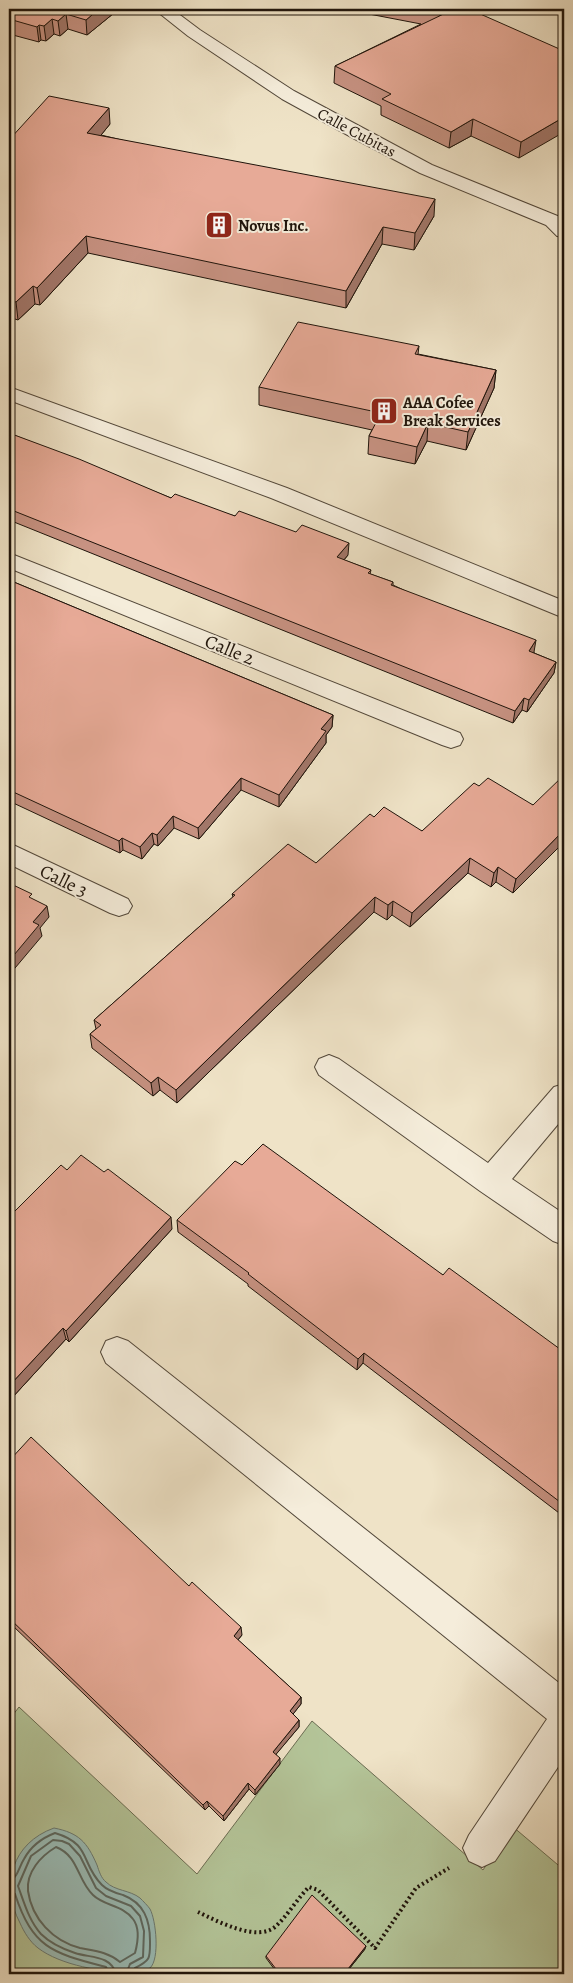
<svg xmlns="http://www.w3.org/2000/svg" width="573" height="1983" font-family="Alegreya,serif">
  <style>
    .green { fill: #b4c599; stroke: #6a6c52 }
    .water { fill: #9abeb9; stroke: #697a73 }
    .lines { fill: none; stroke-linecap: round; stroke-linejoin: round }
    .shore { stroke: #5c6962; stroke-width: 2 }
    .minor-casing { stroke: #53483a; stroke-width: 2 }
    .path { stroke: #1f140b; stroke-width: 4; stroke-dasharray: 2 3; stroke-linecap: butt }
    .minor { fill: #f5eddb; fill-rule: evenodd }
    .wall { fill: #c79282; stroke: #1f140b }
    .shaded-wall { fill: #a2776a; stroke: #1f140b }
    .building { fill: #e7aa97; stroke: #1f140b }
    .labels { text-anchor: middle; stroke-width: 4; stroke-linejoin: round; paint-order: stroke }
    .far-street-label { font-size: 16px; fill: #1f140b; stroke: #f5eddb }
    .far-poi-label { font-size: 16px; font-weight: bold; fill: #1f140b; stroke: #f5eddb; text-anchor: start }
    .street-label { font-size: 19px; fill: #1f140b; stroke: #f5eddb }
  </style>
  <rect width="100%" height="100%" fill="#efe3c7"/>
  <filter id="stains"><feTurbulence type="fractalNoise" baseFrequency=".004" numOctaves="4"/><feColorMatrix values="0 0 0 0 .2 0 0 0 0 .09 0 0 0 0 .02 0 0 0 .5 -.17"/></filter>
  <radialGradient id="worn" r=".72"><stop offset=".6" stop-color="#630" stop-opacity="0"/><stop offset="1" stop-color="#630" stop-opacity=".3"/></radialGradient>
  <path class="green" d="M19,1707L197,1874L312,1721L483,1870L512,1826L564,1870V1974H9V1720Z"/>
  <path class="water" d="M54,1828C79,1833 87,1842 97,1865C99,1871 101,1878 106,1882C115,1891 130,1890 140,1898C143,1901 148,1906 150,1909C156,1920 160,1959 150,1968C145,1971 137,1972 132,1972C104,1973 60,1965 38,1948C30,1942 24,1932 20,1923C0,1885 12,1843 54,1828Z"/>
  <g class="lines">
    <path class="shore" d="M56,1847C79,1856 77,1880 93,1895C104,1906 123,1905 133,1919C140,1928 138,1942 135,1953L120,1962C108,1952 95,1951 80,1948C53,1941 32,1919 28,1891C26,1872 41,1856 56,1847Z
      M9,1882C18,1877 19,1867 24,1859C31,1846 42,1838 55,1833C92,1844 80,1863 102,1885C108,1891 116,1893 123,1895C144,1903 150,1920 150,1941C150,1958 151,1960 135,1968L133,1974
      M9,1891L15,1894C33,1949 53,1953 106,1967L109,1974
      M116,1974C111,1955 90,1958 75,1953C63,1949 50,1943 41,1934C29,1921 24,1902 18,1886L31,1856L53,1840L62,1841L69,1844L80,1856L96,1888L106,1896L131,1906L140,1916L144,1931L143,1957L130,1964L126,1974"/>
    <g class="minor-casing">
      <path id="minor" d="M154,9H172L200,30L294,91L432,165L560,217L564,222V237L557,236L546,225L420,173L353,138L282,99L188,36Z
        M9,387L287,488L564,601V618L271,498L9,400Z
        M9,553L460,733L463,739L460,745L451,748L442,745L9,568Z
        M9,843L128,899L132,906L128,913L119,916L110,913L9,864Z
        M329,1055L339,1059L488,1163L554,1087L564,1084V1117L512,1179L564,1214V1245L553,1241L480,1191L319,1075L315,1067L319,1059Z
        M117,1337L128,1341L564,1687V1758L495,1861L482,1867L469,1861L463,1848L469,1835L547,1719L106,1363L101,1352L106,1341Z"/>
    </g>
    <path class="path" d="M198,1912C217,1921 258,1943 276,1926C288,1915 297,1899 309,1887L318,1890L375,1948L416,1888L449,1868"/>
    <use href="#minor" class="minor"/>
  </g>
  <path class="wall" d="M9,9H119L87,35L68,29L60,36L54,34L46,41L41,40L39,42L9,34Z
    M343,9H444L443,14L564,51L519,158L471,136L449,148L381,115V106L334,83L335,66L421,24Z
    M110,124L101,135L434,216L414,250L382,244L346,308L88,253L40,305L35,304L18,320L9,317V140Z
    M419,346L418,354L496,370L494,388L466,450L427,441L415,464L368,454L369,436L372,430L259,405V387Z
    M9,433L171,498L235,516L348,555L344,560L371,570L370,574L393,582V585L534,652V653L556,662L554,673L527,712L522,710L513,723L9,520Z
    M9,580L333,715L332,727L326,735V743L279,807L241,790L199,839L174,828L158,846L154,844L142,859L123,850L120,853L9,801Z
    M479,786L533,805L513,893L496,882L491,887L468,873L410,927L392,915L387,920L374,912L177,1103L160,1090L153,1096L92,1048L90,1034L96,1029L94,1020L233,897L232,894L316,863L374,817L422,831Z
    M242,1165L443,1275L564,1352V1515L563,1516L363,1363L357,1370L248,1286V1284L178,1232L177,1220Z
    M67,1170L172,1229L69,1342L66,1339L11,1399L9,1397V1217Z
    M9,1461L242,1635L238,1640L301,1697V1704L293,1714L299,1720V1727L276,1754L280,1764L255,1795L249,1789L224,1821L209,1806L205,1810L13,1626L11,1628L9,1625Z
    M365,1949L345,1974H271L275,1970L266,1958V1956Z"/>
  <path class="shaded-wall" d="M99,9H119L87,35L86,20Z
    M442,9H444L443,14L439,28L440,13Z
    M66,14L68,29L60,36L58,21Z
    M52,19L54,34L46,41L44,26Z
    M39,25L41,40L39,42L37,27Z
    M109,108L110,124L89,150L87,133Z
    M564,117V132L519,158L521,142Z
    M473,119L471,136L449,148L451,132Z
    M435,199L434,216L414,250L415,233Z
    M383,227L382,244L346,308V291Z
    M86,236L88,253L40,305L37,288Z
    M33,286L35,304L18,320L16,302Z
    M496,370L494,388L466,450L468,432Z
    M428,423L427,441L415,464L417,447Z
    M349,543L348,555L336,569L337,557Z
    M536,640L534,652L527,663L529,651Z
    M556,662L554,673L527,712L529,700Z
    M524,698L522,710L513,723L515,711Z
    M333,715L332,727L326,735V743L279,807V795L321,729Z
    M241,778V790L199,839L198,828Z
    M173,816L174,828L158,846L157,835Z
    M564,830V842L513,893L516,879Z
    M152,833L154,844L142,859L140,847Z
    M122,838L123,850L120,853L119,841Z
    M470,858L468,873L410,927L412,913Z
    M498,867L496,882L491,887L494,873Z
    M375,897L374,912L177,1103L176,1090Z
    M393,901L392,915L387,920L388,905Z
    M47,906L49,917L40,928L42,936L10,974L11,982L9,985V961L33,922Z
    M158,1077L160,1090L153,1096L151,1083Z
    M171,1217L172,1229L69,1342L66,1331Z
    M63,1328L66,1339L11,1399L9,1393V1386Z
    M364,1353L363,1363L357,1370L358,1359Z
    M9,1618L13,1626L11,1628L9,1623Z
    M241,1627L242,1635L235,1643L234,1636Z
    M301,1697V1704L290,1718V1711Z
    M299,1720V1727L273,1758V1752Z
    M280,1758V1764L255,1795V1790Z
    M248,1783L249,1789L224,1821L223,1816Z
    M207,1801L209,1806L205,1810L203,1805Z
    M366,1946L365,1949L345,1974H344Z"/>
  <path class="building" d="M9,9H99L86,20L66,14L58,21L52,19L44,26L39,25L37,27L9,19Z
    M419,9H442L440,13Z
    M454,9H469L564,51V117L521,142L473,119L451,132L382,99L391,94L335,66Z
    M49,96L109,108L87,133L435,199L415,233L383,227L346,291L86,236L37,288L33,286L16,302L9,300V140Z
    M298,322L419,346L415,354L496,370L468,432L428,423L417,447L369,436L381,413L259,387Z
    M9,433L79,459L171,498L175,494L235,516L239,511L296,532L302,525L349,543L337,557L371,570L368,573L393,582L391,585L536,640L529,651L556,662L529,700L524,698L515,711L9,509Z
    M9,580L333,715L321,729L326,731L279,795L241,778L198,828L173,816L157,835L152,833L140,847L122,838L119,841L9,790Z
    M564,775V830L516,879L498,867L494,873L470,858L412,913L393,901L388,905L375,897L176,1090L158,1077L151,1083L90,1034L101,1025L94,1020L235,895L232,894L288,844L316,863L370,814L374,817L384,807L422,831L474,783L479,786L488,778L533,805Z
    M9,883L32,894L29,897L47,906L33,922L39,925L9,961Z
    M263,1144L443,1275L449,1268L564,1352V1505L364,1353L358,1359L248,1274L249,1273L177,1220L235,1161L242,1165Z
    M81,1155L104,1172L108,1169L171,1217L66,1331L63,1328L9,1386V1217L61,1165L67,1170Z
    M31,1437L189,1586L192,1582L241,1627L234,1636L301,1697L290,1711L299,1720L273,1752L280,1758L255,1790L248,1783L223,1816L207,1801L203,1805L9,1618V1461Z
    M312,1895L366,1946L344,1974H271L276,1969L266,1956Z"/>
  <defs>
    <g id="building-square" transform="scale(1.4375)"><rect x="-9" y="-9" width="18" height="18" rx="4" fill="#8f2418" stroke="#f5eddb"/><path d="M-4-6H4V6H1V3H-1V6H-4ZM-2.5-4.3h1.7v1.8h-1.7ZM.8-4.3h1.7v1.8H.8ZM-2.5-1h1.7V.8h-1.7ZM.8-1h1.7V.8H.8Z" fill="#fff"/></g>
  </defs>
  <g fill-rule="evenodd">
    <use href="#building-square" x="219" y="225"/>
    <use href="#building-square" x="384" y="411"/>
  </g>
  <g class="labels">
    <g class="far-street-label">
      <text transform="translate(357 132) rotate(28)" y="6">Calle Cubitas</text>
    </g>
    <g class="far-poi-label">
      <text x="238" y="231">Novus Inc.</text>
      <text x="403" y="408">AAA Cofee<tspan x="403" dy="18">Break Services</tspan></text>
    </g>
    <g class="street-label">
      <text transform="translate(230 649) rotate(22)" y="7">Calle 2</text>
      <text transform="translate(64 880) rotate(26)" y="7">Calle 3</text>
    </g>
  </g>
  <rect width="573" height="1983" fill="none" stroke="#efe3c7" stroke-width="30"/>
  <rect x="10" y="10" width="553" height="1963" fill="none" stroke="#1f140b" stroke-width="2.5"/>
  <rect x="15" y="15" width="543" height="1953" fill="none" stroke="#1f140b"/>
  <rect width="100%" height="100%" filter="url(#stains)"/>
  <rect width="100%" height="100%" fill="url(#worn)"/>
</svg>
